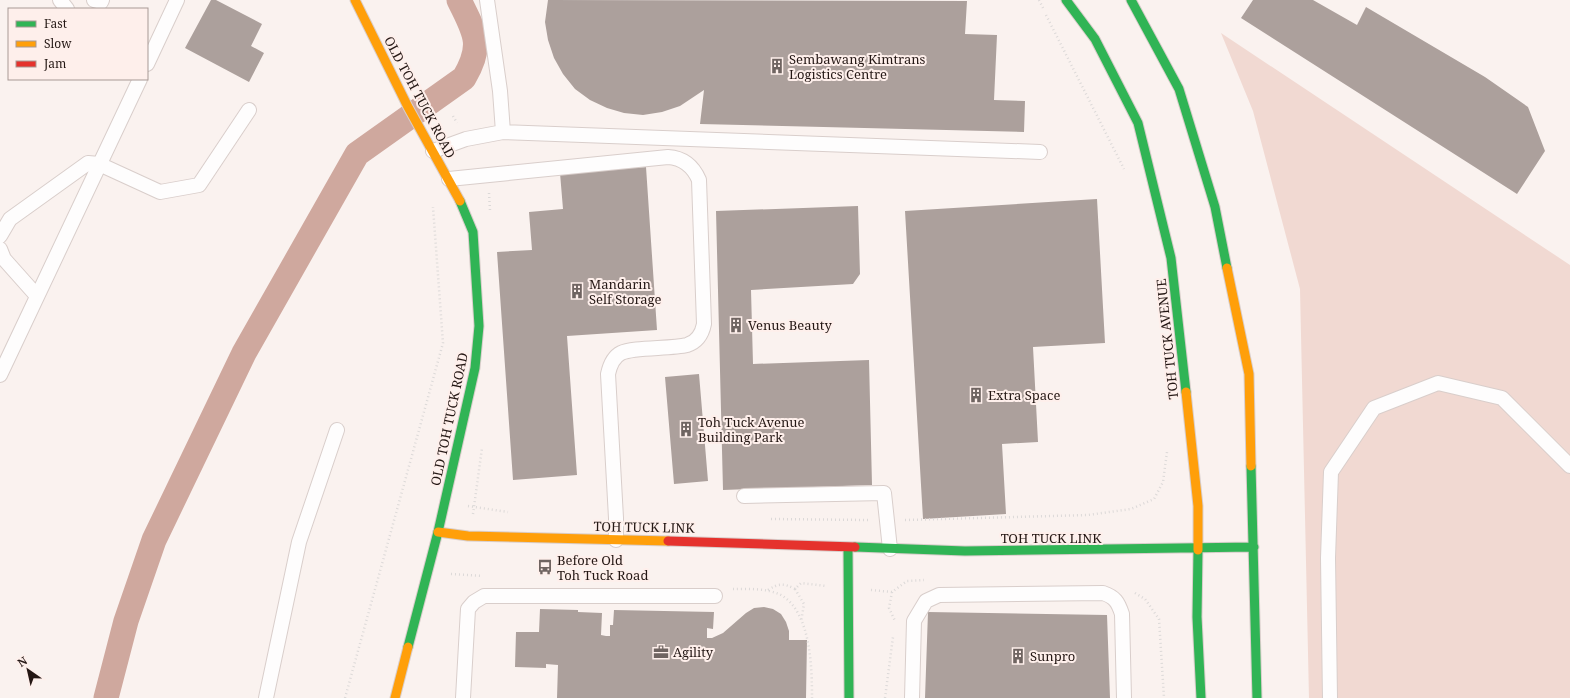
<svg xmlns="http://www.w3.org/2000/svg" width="1570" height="698" font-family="'Noto Serif',serif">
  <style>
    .green { fill: #f1d9d2 }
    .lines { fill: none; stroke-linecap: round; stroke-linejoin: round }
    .canal { stroke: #cfa89e; stroke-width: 25 }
    .building { fill: #aca09c }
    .lane-casing { stroke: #d9cecb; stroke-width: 16 }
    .fast-casing { stroke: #d9cecb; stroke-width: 11 }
    .slow-casing { stroke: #d9cecb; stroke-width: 11 }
    .jam-casing { stroke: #d9cecb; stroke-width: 11 }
    .path { stroke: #dcd9d8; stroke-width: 2.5; stroke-dasharray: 1 3; stroke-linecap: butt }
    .lane { stroke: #fefdfd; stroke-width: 14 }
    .fast { stroke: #30b455; stroke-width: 9 }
    .slow { stroke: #ff9f0a; stroke-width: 9 }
    .jam { stroke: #e5322d; stroke-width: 9 }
    .labels { text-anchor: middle; stroke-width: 4; stroke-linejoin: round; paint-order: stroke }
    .poi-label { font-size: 13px; fill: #241714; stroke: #feefeb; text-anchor: start }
    .street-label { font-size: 13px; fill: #241714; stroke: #feefeb }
  </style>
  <rect width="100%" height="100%" fill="#faf2ef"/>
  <path class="green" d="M1221,33L1570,265V698H1309L1300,289L1253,111Z"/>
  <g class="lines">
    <path class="canal" d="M106,698L126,621L154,540L244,353L357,154L464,78C484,44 475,33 459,0"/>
  </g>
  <path class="building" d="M211,0H216L262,24L251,46L264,53L249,82L185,48Z
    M548,0L967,1L965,34L997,35L994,100L1025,101L1024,132L700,124L704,90L680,106L662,112L643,115L624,113L607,108L590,100L575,89L563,74L554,58L548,40L545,22Z
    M1253,0H1313L1357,25L1366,7L1485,77L1528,107L1545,151L1517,194L1241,18Z
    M646,167L657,330L567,336L577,475L513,480L497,252L532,250L529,212L563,209L560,173Z
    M1097,199L1105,343L1033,347L1038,442L1002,444L1006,514L923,519L905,211Z
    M858,206L860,274L853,284L751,290L753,364L869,360L872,485L723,490L716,211Z
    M699,374L708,481L674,484L665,377Z
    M764,607L773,609L781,614L786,622L789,631V640H807L806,698H557L558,665L546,664V668L515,667L516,632H539L540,609L578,610V612L602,613L601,635L606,636H610V625H613L614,610L714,612L713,629L707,628V638H712L723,633L746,613L754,608Z
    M928,612L1107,615L1110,698H925Z"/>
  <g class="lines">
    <g class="lane-casing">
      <path id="lane" d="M60,0L67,9
        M94,0L101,2L102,0
        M487,0L500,91L503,132
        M147,64L177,0
        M433,151L466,139L503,132L1040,152
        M449,179L668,157C683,158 693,166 699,180L704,324C702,334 697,342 687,345C671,349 633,347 621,353C613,357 610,365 608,374L616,518V540
        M0,236L10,219L88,163L99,164L160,192L199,185L249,110
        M0,249L4,259L37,296
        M0,375L140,79
        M744,496L884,493L890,549
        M266,698L299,542L337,430
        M463,698L468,609L474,602L484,596H715
        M912,698L914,621L926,601L939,595L1103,593C1115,597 1118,602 1122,614L1124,698
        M1330,698L1328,558L1331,472L1374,408L1438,383L1502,398L1570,466"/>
    </g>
    <g class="fast-casing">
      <path id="fast" d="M1066,0L1095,39L1138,123L1171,258L1186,392
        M1131,0L1179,89L1215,207L1227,268
        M1251,466L1257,698
        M855,547L965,551L1254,547
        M848,548L849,698
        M1198,550L1197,617L1201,698
        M408,647L438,532L475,368L479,326L473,232L460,201"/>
    </g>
    <g class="slow-casing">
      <path id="slow" d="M355,0L408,107L460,201
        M1227,268L1249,374L1251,466
        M1186,392L1198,506V550
        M438,532L468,536L668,541
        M395,698L408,647"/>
    </g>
    <g class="jam-casing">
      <path id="jam" d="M668,541L855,547"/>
    </g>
    <path class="path" d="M1039,0L1043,8
      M1046,15L1124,169
      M453,116L457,123
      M489,193L490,210
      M468,506L508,512
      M473,514L482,448
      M771,519L868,520
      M905,520L1088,515L1131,509L1154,499L1163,482L1167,452
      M451,574L482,576
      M733,589C748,589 767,588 781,595C811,612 812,668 812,698
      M795,589L804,604L801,622
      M768,590C779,583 784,583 795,589L801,583L826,586
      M871,590L892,592L907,581L924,580
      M892,592L889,608L895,621
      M1135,593L1145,599L1159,619L1164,698
      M345,698L443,343L433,207
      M885,698L893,637"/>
    <use href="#lane" class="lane"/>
    <use href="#fast" class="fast"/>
    <use href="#slow" class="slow"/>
    <use href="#jam" class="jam"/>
  </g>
  <defs>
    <g id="building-bare" transform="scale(1.2)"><path d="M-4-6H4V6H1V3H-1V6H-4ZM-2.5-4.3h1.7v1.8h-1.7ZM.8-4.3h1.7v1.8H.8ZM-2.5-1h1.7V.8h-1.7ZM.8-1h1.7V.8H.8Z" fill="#6f6461" stroke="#feefeb" stroke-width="2.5" paint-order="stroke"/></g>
    <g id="bus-bare" transform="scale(1.2)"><path d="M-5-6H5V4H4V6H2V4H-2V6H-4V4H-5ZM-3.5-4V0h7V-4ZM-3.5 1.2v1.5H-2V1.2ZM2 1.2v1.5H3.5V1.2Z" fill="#6f6461" stroke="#feefeb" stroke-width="2.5" paint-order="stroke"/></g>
    <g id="office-bare" transform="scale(1.2)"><path d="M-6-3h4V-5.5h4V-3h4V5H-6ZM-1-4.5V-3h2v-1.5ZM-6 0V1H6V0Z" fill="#6f6461" stroke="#feefeb" stroke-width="2.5" paint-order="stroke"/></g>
  </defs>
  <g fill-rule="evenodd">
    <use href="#building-bare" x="777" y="66"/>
    <use href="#building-bare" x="577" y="291"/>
    <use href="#building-bare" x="736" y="325"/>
    <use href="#building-bare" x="976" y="395"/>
    <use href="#building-bare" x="686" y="429"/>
    <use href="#bus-bare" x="545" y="567"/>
    <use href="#office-bare" x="661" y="652"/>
    <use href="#building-bare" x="1018" y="656"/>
  </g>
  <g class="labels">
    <g class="poi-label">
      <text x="789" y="64">Sembawang Kimtrans<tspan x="789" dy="15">Logistics Centre</tspan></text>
      <text x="589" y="289">Mandarin<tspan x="589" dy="15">Self Storage</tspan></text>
      <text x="748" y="330">Venus Beauty</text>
      <text x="988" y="400">Extra Space</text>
      <text x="698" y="427">Toh Tuck Avenue<tspan x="698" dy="15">Building Park</tspan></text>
      <text x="557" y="565">Before Old<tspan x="557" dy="15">Toh Tuck Road</tspan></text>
      <text x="673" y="657">Agility</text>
      <text x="1030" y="661">Sunpro</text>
    </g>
    <g class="street-label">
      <text transform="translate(420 97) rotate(62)" y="5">OLD TOH TUCK ROAD</text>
      <text transform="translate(1167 339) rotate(-96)" y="5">TOH TUCK AVENUE</text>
      <text transform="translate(449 419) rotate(-78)" y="5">OLD TOH TUCK ROAD</text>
      <text transform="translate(644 527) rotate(1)" y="5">TOH TUCK LINK</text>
      <text x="1051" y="543">TOH TUCK LINK</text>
    </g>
  </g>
  <rect x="8" y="8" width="140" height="72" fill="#feefeb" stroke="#a79995"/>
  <rect x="16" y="21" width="20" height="6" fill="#30b455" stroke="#a79995"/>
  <text x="44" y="28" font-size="12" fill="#241714">Fast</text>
  <rect x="16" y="41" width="20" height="6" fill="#ff9f0a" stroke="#a79995"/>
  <text x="44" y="48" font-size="12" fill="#241714">Slow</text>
  <rect x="16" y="61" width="20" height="6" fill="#e5322d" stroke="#a79995"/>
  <text x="44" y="68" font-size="12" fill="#241714">Jam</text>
  <g transform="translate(28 670) rotate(326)" stroke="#feefeb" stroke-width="3" paint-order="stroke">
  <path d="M0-3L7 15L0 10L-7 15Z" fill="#241714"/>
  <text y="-6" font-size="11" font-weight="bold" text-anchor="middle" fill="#241714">N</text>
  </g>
</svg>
